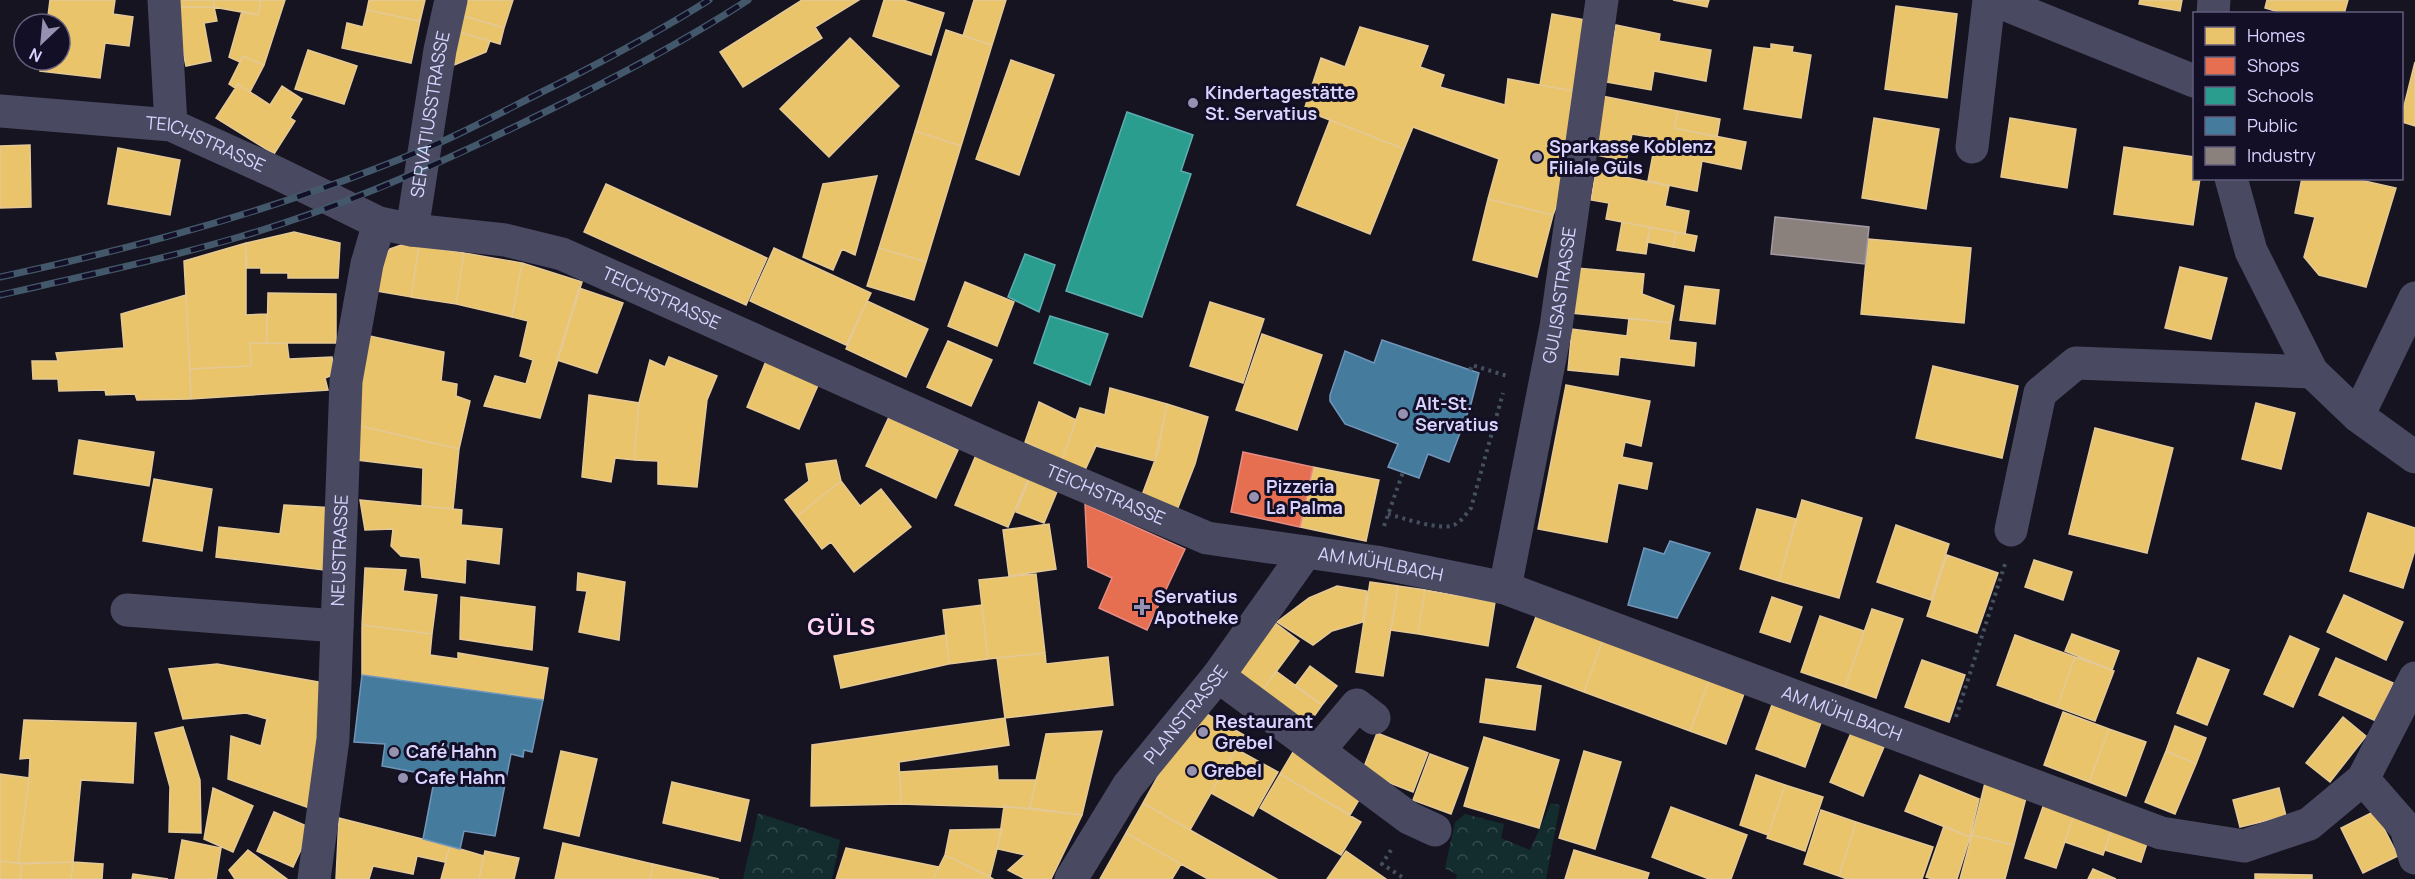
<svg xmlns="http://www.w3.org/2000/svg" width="2415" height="879" font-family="Manrope,sans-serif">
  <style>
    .forest { fill: url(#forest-crowns) }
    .homes { fill: #e9c46a; stroke: #e4c997; stroke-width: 1.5 }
    .shops { fill: #e76f51; stroke: #e38d85; stroke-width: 1.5 }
    .schools { fill: #2a9d8f; stroke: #5eaeb1; stroke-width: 1.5 }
    .public { fill: #457b9d; stroke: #7196ba; stroke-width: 1.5 }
    .industry { fill: #8a817c; stroke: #a29aa3; stroke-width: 1.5 }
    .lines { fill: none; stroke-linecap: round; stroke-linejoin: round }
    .path { stroke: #44505f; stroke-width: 4; stroke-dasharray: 3 4.5; stroke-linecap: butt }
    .minor { stroke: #4a4962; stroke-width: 33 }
    .rail-casing { stroke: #43596b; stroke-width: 7 }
    .rail { stroke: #130f26; stroke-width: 4.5; stroke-dasharray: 14; stroke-linecap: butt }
    .poi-dot { fill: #9591b1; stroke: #130f26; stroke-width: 2 }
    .labels { text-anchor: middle; stroke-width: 6; stroke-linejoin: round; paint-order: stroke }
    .poi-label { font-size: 18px; font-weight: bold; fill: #d9d4ff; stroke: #130f26; text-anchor: start }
    .street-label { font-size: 18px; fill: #d9d4ff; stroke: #130f26 }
    .district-label { font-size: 24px; font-weight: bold; letter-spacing: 1.5px; fill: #ffd6f0; stroke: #130f26 }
  </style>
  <defs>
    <pattern id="forest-crowns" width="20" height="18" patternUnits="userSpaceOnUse" patternTransform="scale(1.5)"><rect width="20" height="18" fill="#132c2d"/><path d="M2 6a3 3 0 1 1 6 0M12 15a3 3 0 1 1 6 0" fill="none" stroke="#354a4c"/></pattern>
  </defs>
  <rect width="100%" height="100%" fill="#161421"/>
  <path class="forest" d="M1551,803L1560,805L1546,879H1456L1457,875L1445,868L1455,822L1465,814L1504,824L1501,838L1530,850Z
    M758,813L840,840L832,879H743Z"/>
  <path class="homes" d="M50,0H115L113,14L133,17L129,46L105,43L100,78L40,71L42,60H60V24H47Z
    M174,0H214V7H174Z
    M214,0H261L258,15L214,7Z
    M261,0H285L264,65L243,56L240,62L229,57L242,11L258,15Z
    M369,0H425L420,21L367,10Z
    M458,0H513L504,28L455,13Z
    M802,0H859L815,27L822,38L743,87L720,52Z
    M884,0H903L944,13L931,55L873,36Z
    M974,0H1006L992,45L963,36Z
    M1673,0H1709L1707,7Z
    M2140,0H2182L2180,11L2139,4Z
    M2267,0H2348L2344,14H2286L2265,8Z
    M1896,6L1957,14L1947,98L1885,89Z
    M174,7H214L217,21L204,23L211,61L186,66Z
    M367,10L420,21L411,63L342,48L347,23L363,27Z
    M458,14L504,28L500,44L453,30Z
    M1552,14L1586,20L1573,91L1540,85Z
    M1616,25L1660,34L1659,41L1711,50L1706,81L1654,71L1651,90L1606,82Z
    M1360,27L1428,46L1420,67L1444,75L1440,87L1505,105L1508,79L1573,91L1560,197L1553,215L1488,199L1499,159L1413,127L1404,149L1304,110L1321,58L1345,67Z
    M453,30L490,41L486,52L442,70Z
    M946,30L992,45L961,146L915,131Z
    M850,38L899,86L829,157L780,109Z
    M1771,44L1793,47L1792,52L1811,55L1801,118L1744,109L1754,47L1771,49Z
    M308,50L357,66L344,104L295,89Z
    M243,56L264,65L250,92L238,84L235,88L229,84Z
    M1011,60L1054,75L1019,175L976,159Z
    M2415,62V126L2402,122V114Z
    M238,84L270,105L282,86L302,99L290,118L295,121L274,154L216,118Z
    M1602,96L1678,111L1674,128L1746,142L1741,169L1702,161L1697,191L1648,181L1656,138L1632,134L1626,161L1591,154Z
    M1678,111L1720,119L1717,137L1674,128Z
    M1874,118L1939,129L1926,209L1862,198Z
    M2010,118L2076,129L2067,188L2001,177Z
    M1330,120L1404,149L1370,234L1297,205Z
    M915,131L961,146L926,262L879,248Z
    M30,145L31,207L0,208V146Z
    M2124,147L2194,157V178H2200L2193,225L2114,214Z
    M118,148L180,160L170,215L108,204Z
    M1596,171L1669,186L1665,206L1689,211L1685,234L1606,219L1609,203L1591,200Z
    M877,176L855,255L842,249L833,270L803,257L823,184Z
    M2302,178H2351L2396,188L2366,287L2319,275L2304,257L2315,217L2295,213Z
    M606,184L767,258L746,305L584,232Z
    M1488,199L1553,215L1537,277L1473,260Z
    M1622,222L1650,227L1646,254L1617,250Z
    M1650,227L1676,232L1673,247L1647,242Z
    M294,232L340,243L338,278H288V273H261V268H247L246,243Z
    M1676,232L1697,236L1694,251L1673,247Z
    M1868,239L1971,248L1964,323L1861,314Z
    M246,243V315L267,314V343H250L251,366L190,369L184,261Z
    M407,243L419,246L411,297L376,291L384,257L390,249Z
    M419,246L464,253L456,304L411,297Z
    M774,248L871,293L846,345L750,301Z
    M879,248L926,262L914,300L867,286Z
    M464,253L522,263L512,317L456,304Z
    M522,263L582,282L540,418L484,406L495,376L526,384L533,360L520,356L528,321L512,317Z
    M2180,267L2227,278L2211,339L2165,328Z
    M1576,268L1644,274L1642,294L1674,306L1671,323L1571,313Z
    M965,282L1014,302L997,346L948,326Z
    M1685,286L1719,290L1715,324L1680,320Z
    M579,288L623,303L597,373L557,360Z
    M268,293L336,294V343H267Z
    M186,295L191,399L137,400L135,394L106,395L105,390L59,391L58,379H33L32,361H58L56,353L124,348L121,314Z
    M867,301L928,329L906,377L846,349Z
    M1210,302L1264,319L1243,383L1190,366Z
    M1629,318L1671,323L1669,340L1696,343L1694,366L1620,357L1618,375L1568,370L1572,329L1627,336Z
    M1262,334L1322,355L1297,430L1236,410Z
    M365,335L444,352L441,381L457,384L456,396L470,401L459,449L356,425Z
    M948,341L992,360L971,406L927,387Z
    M250,343H287L289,359L332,357L335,374L325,378L328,390L191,399L190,369L251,366Z
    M669,357L717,376L707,400L697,487L658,484V461L634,460L639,403L650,360L665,367Z
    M766,361L819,383L799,429L747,407Z
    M1933,366L2018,386L2002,458L1916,438Z
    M1566,385L1650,401L1641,446L1625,442L1622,457L1652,463L1647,489L1618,483L1607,542L1538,529Z
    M1110,388L1167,404L1155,461L1096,446L1085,470L1062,460L1080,408L1105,415Z
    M589,395L639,403L634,460L615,458L611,482L582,477Z
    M1039,402L1076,420L1062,460L1025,442Z
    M2256,403L2295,413L2281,469L2242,459Z
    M1167,404L1208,417L1195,464L1177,510L1142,495L1158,452Z
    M889,417L958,450L936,498L866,466Z
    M356,425L459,449L453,509L422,506L423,468L357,460Z
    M2095,428L2173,448L2147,553L2069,534Z
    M79,440L154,452L149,486L74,474Z
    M976,455L1029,477L1008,527L955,505Z
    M836,460L841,481L797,516L785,500L809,481L806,464Z
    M1313,467L1379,480L1366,541L1300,527Z
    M1031,475L1059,487L1044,523L1016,512Z
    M154,479L212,489L202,551L143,541Z
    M841,481L860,506L881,489L911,527L854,572L831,542L822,549L797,516Z
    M360,500L462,510L461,525L502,529L499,564L466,559L465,583L422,577L420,558L401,556L391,546L393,529L365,530Z
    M1802,500L1862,518L1839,598L1779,581Z
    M284,505L336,508L332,571L216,557L219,527L280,534Z
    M1757,509L1796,519L1779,581L1740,569Z
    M2368,513L2415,528V550L2403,588L2350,571Z
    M1049,524L1056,569L1009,576L1003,530Z
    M1896,525L1949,544L1931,600L1877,582Z
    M1947,555L1998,573L1977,633L1927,616Z
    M2034,560L2072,572L2063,600L2025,587Z
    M365,568L406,570L403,591L437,595L432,634L362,625Z
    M578,573L625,582L619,640L579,632L587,591L577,590Z
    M1036,574L1045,653L988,659L979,580Z
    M1370,582L1398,586L1383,676L1356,672Z
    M1337,586L1367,591L1363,622L1332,631L1313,645L1277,622L1309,598Z
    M1398,586L1425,590L1418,634L1391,630Z
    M1425,590L1495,602L1488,646L1418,634Z
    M2344,595L2403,622L2386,660L2327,632Z
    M461,597L535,607L532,650L460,639Z
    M1772,597L1802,607L1790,642L1760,632Z
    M982,605L988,659L949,664L943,610Z
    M1872,609L1903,619L1876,698L1845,687Z
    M1537,614L1603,639L1584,692L1517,667Z
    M1820,616L1864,631L1845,687L1801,672Z
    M1270,619L1299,641L1255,700L1227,678Z
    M362,625L432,634L430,655L458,659V653L548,668L543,700L362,675Z
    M2072,634L2119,651L2112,670L2065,651Z
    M946,635L949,664L841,688L834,656Z
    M2015,635L2075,657L2057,707L1997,685Z
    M2290,636L2319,649L2293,707L2264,694Z
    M1603,639L1710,678L1690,731L1584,692Z
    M1045,653L1046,664L1108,657L1113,705L1005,718L997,658Z
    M2075,657L2114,671L2095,721L2057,707Z
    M2198,658L2229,670L2207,725L2177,713Z
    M2336,658L2393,683L2376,721L2319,695Z
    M1922,660L1965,675L1949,722L1905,707Z
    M217,664L325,683L312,809L228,779L231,736L261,746L267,719L246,713L183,719L169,669Z
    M1310,666L1337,686L1322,705L1295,686Z
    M1276,671L1322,705L1308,725L1262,691Z
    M1710,678L1745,691L1726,744L1690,731Z
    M1486,679L1541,686L1535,730L1480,722Z
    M1773,702L1822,720L1805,767L1756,749Z
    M1196,708L1244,735L1190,830L1143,803Z
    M2063,712L2109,729L2089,782L2044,765Z
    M2343,717L2366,736L2330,782L2306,763Z
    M1005,718L1009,745L899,762L901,804L811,806L812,745Z
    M24,720L136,723L133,783L81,780L73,862L18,863L29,778L30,758L20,759Z
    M2175,726L2206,738L2196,764L2166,751Z
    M183,727L200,780L201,833L169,832L170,787L155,733Z
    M2109,729L2146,742L2126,796L2089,782Z
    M1102,731L1082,815L1030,808L1046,734Z
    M1377,733L1428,753L1413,792L1362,772Z
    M1851,733L1884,747L1863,796L1830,782Z
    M1484,737L1559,760L1539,828L1464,806Z
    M1296,747L1366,788L1350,815L1280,774Z
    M1236,749L1278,772L1253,816L1211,793Z
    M561,751L597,759L579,836L544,828Z
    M1584,751L1621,762L1595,849L1559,838Z
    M2166,751L2196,764L2175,814L2145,802Z
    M1430,754L1468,768L1451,814L1413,800Z
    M997,766L998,780H1036L1030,808L901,804L900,772Z
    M0,774L29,778L18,863L0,861Z
    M1280,774L1361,822L1341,855L1260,808Z
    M1756,775L1785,785L1768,835L1740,825Z
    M1920,775L1979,799L1970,837L1905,811Z
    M672,782L749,800L740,841L663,823Z
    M1985,783L2027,794L2014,845L1972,835Z
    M1785,785L1823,797L1805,851L1767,838Z
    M213,788L253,806L233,852L204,839Z
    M2279,788L2286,816L2240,827L2233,800Z
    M2045,801L2075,812L2056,868L2025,858Z
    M1143,803L1190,830L1277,879H1208L1181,864L1126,833Z
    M1004,806L1082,815L1051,879H1025L1008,870L1025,855L998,849Z
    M1671,807L1747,835L1731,879H1709L1652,857Z
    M1821,810L1856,822L1839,876L1804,864Z
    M2375,811L2398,856L2363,873L2341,828Z
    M274,812L311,828L293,867L257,851Z
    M2075,812L2113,825L2103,855L2065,842Z
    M339,818L450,846L445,862L417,856L413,874L373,866L369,879H336Z
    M1856,822L1933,847L1922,879H1847L1839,876Z
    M2113,825L2149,837L2141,862L2105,850Z
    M1944,826L1970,837L1957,879H1932L1926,877Z
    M1002,829L990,877L945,855L950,830Z
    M1126,833L1181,864L1172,879H1100Z
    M1972,835L2014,845L2005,879H1960Z
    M182,840L221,848L216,879H175Z
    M563,843L653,864L650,879H555Z
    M450,846L484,856L479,879H441Z
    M846,848L939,867L933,879H836Z
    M248,850L287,879H235L229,870Z
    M1574,850L1649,873L1647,879H1565Z
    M485,851L519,858L514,879H479Z
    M1346,851L1386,879H1327Z
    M945,855L990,877L993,879H933Z
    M0,861L22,864L20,879H0Z
    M73,862L103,864L102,879H71Z
    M73,862L71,879H20L22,864Z
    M653,864L719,879H650Z
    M2093,869L2116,879H2088Z
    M133,874L168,879H132Z
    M2255,874L2312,875V879H2255Z"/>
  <path class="shops" d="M1243,452L1313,467L1300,527L1231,512Z
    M1085,504L1185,549L1147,630L1099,608L1112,578L1088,567Z"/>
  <path class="schools" d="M1127,112L1193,135L1181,171L1191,174L1142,317L1066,291Z
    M1025,254L1055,265L1039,312L1008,297Z
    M1050,316L1108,334L1090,385L1034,363Z"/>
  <path class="public" d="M1382,340L1479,373L1471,404L1449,462L1428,454L1419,478L1388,467L1398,444L1345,424L1330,401V395L1345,351L1374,363Z
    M1670,541L1710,553L1677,618L1628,605L1644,548L1664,554Z
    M362,675L543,700L532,752L524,750L523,757L511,754L495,836L464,831L460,849L423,839L435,776L382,766L385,744L354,742Z"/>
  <path class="industry" d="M1775,217L1869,227L1865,264L1771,254Z"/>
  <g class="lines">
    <path class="path" d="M1470,370L1472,365L1507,376
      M1388,514C1403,518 1440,531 1454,525C1462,521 1466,514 1471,508L1503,393
      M1384,526L1403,472
      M1956,717L2005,564
      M1391,850L1382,864L1405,879"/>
    <g class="minor">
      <path d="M164,0L171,125"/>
      <path d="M1994,0L2194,81"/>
      <path d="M2213,14L2214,0"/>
      <path id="s1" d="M0,111L171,125L277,173L379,223L412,230L505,240L562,254L1000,450L1207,538L1376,562L1505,588L2161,833L2244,846L2309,824L2363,779L2415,678"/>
      <path d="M1972,147L1989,0"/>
      <path d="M2231,178L2251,251L2312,372L2358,416L2415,457"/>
      <path id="s2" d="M412,230L440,50L451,0"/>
      <path d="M2358,416L2415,298"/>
      <path d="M2011,530L2040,393L2076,363L2312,372"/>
      <path id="s3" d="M1505,588L1556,327L1602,0"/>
      <path d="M127,610L337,626"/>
      <path d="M1218,676L1409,818L1435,830"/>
      <path d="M1319,750L1357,705L1374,718"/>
      <path d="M2363,779L2406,828L2415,858"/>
      <path id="s4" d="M314,879L333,739L346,381L367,264L379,223"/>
      <path id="s5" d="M1071,879L1128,786L1218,676L1306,552"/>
    </g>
    <g class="rail-casing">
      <path id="rail" d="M0,277C150,245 300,203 441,142C481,124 519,103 558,84C609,58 660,31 709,0
        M0,295C80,277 160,260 239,237C344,207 447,161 545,112C615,78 683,42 748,0"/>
    </g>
    <use href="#rail" class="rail"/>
  </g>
  <g class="poi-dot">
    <circle cx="1193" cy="103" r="6"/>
    <circle cx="1537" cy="157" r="6"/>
    <circle cx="1403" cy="414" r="6"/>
    <circle cx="1254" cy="497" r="6"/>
    <path d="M1139 598h6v6h6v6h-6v6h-6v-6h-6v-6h6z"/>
    <circle cx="1203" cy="732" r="6"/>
    <circle cx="394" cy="752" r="6"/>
    <circle cx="1192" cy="771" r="6"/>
    <circle cx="403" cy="778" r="6"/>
  </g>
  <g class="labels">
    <g class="poi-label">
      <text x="1205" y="99">Kindertagestätte<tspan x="1205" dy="21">St. Servatius</tspan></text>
      <text x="1549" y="153">Sparkasse Koblenz<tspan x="1549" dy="21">Filiale Güls</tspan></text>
      <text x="1415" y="410">Alt-St.<tspan x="1415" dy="21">Servatius</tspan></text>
      <text x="1266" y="493">Pizzeria<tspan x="1266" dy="21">La Palma</tspan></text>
      <text x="1154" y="603">Servatius<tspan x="1154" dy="21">Apotheke</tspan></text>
      <text x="1215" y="728">Restaurant<tspan x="1215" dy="21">Grebel</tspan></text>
      <text x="406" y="758">Café Hahn</text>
      <text x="1204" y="777">Grebel</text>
      <text x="415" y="784">Cafe Hahn</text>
    </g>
    <g class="street-label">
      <text dy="6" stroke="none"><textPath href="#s2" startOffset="117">SERVATIUSSTRASSE</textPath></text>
      <text dy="6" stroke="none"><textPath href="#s1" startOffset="210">TEICHSTRASSE</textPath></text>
      <text dy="6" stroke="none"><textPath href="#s3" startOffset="298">GULISASTRASSE</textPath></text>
      <text dy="6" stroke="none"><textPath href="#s1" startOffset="696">TEICHSTRASSE</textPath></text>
      <text dy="6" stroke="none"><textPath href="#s1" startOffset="1182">TEICHSTRASSE</textPath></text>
      <text dy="6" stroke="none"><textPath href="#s4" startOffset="330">NEUSTRASSE</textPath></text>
      <text dy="6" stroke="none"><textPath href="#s1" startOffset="1468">AM MÜHLBACH</textPath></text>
      <text dy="6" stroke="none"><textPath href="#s5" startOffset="201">PLANSTRASSE</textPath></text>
      <text dy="6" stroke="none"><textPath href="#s1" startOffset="1954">AM MÜHLBACH</textPath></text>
    </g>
    <g class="district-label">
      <text x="842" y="635">GÜLS</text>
    </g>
  </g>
  <rect x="2193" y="12" width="210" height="168" fill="#130f26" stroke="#625e7d" stroke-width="1.5"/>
  <rect x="2205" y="27" width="30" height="18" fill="#e9c46a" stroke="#625e7d" stroke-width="1.5"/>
  <text x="2247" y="42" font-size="18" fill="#d9d4ff">Homes</text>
  <rect x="2205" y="57" width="30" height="18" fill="#e76f51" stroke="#625e7d" stroke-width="1.5"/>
  <text x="2247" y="72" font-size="18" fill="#d9d4ff">Shops</text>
  <rect x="2205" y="87" width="30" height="18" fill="#2a9d8f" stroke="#625e7d" stroke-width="1.5"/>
  <text x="2247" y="102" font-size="18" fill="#d9d4ff">Schools</text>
  <rect x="2205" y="117" width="30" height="18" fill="#457b9d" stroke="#625e7d" stroke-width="1.5"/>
  <text x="2247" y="132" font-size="18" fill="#d9d4ff">Public</text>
  <rect x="2205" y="147" width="30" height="18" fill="#8a817c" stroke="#625e7d" stroke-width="1.5"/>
  <text x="2247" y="162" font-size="18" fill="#d9d4ff">Industry</text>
  <g transform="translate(42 42) rotate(206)"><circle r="28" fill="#130f26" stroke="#625e7d" stroke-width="1.5"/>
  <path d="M0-4.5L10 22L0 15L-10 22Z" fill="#9591b1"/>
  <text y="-9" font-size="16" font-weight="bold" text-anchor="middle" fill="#d9d4ff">N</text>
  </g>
</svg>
